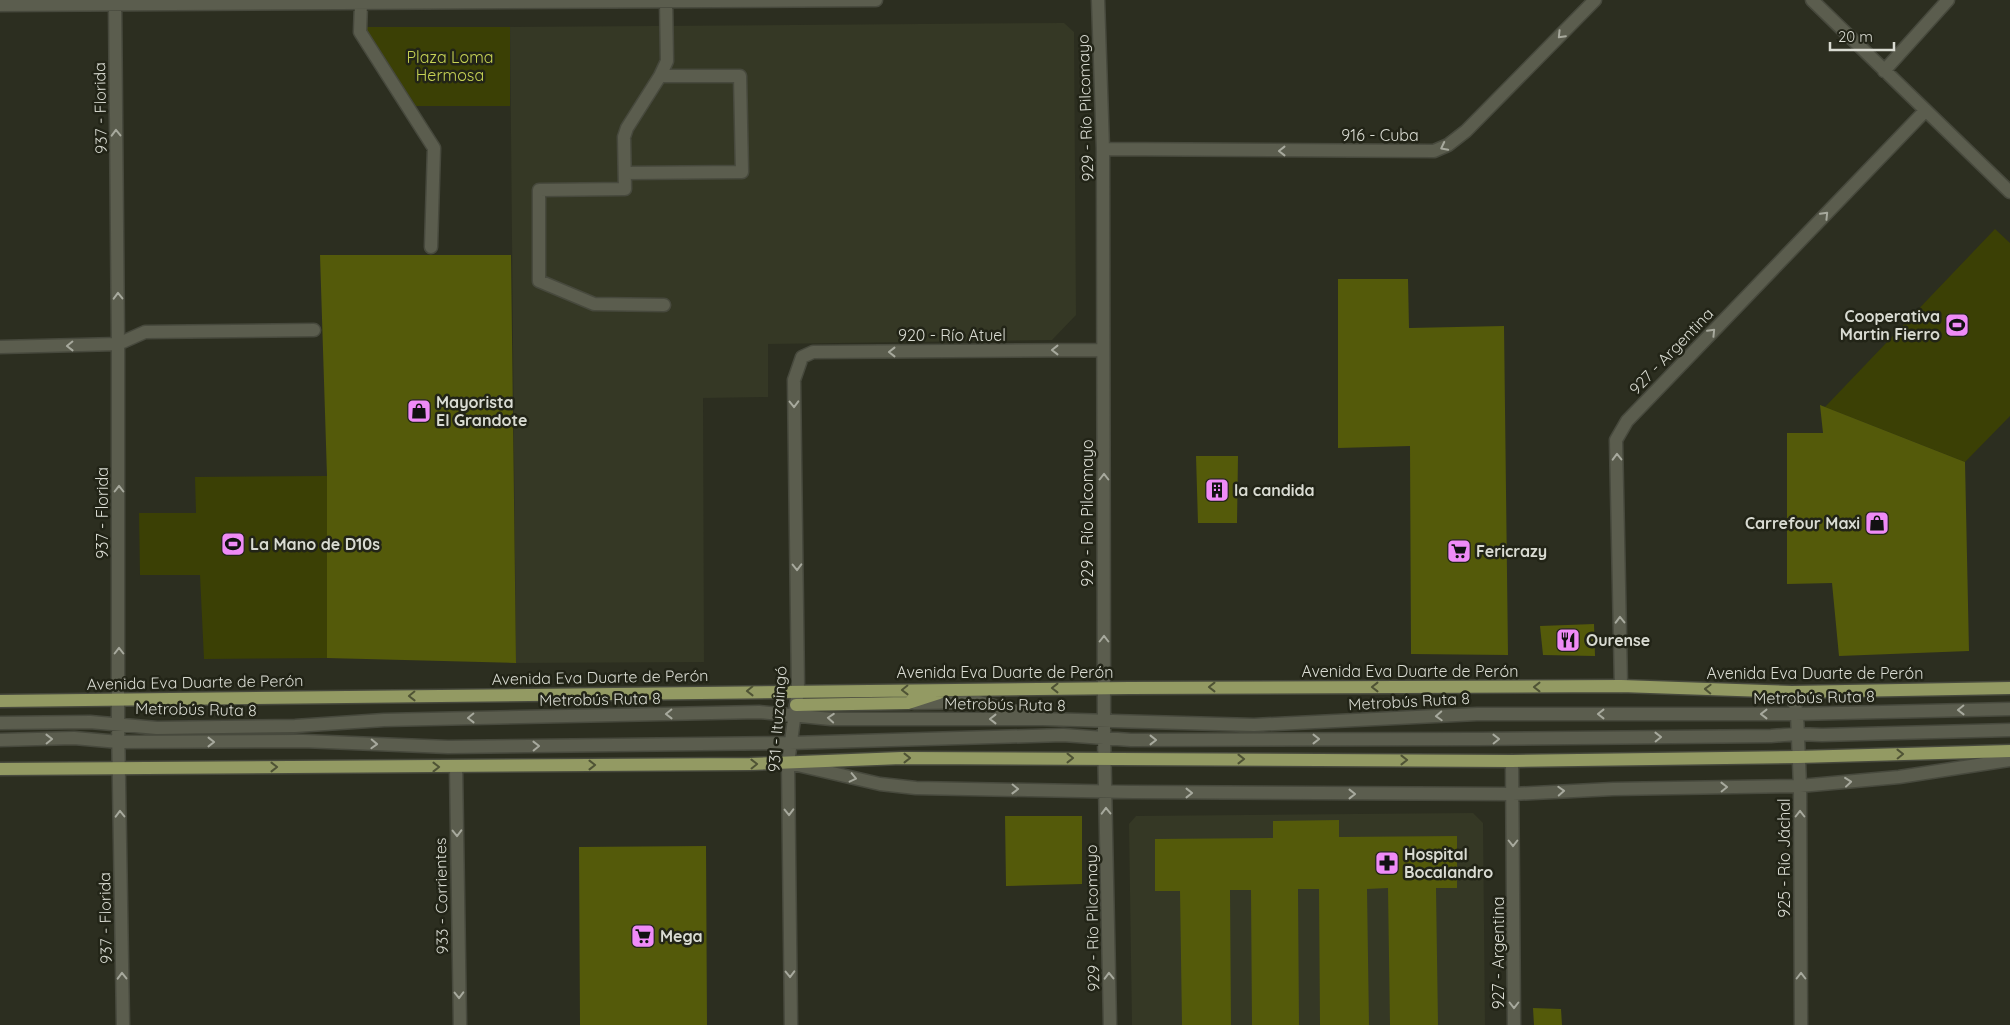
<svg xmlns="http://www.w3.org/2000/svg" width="2010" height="1025" font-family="Quicksand,sans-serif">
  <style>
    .built { fill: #353825 }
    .green { fill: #3b4005 }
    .building { fill: #545a0a }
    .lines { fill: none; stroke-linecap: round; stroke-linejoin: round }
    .minor-casing { stroke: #47493d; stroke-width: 15 }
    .major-casing { stroke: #47493d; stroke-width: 15 }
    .minor { stroke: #5b5d4e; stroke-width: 12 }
    .major { stroke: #939a63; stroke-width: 12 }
    .oneway { stroke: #a7a99d }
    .oneway2 { stroke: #4f5335 }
    .labels { text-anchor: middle; stroke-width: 5; stroke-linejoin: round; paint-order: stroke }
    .park-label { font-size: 16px; fill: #c7d354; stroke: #222417 }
    .street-label { font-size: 16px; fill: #d9dbd2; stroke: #222417 }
    .poi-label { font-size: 16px; font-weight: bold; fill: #d9dbd2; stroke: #222417; text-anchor: start }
  </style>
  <rect width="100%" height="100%" fill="#2c2e20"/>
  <path class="built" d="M1064,23L1074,32L1076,315L1052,340L768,344V397L703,398L704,662L516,663L510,27Z
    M1473,813L1483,823L1485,1025H1132L1129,824L1136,816Z"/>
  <path class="green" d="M364,27H510V106H416Z
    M1995,229L2010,243V416L1965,462L1825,407Z
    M327,476V658L204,659L200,575H140L139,513H196L195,477Z"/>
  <path class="building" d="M320,255H511L516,663L327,658V476Z
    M1338,279H1408L1409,328L1504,326L1508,655L1411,654L1410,446L1338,448Z
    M1820,405L1965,462L1969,651L1839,656L1832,583L1787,584V433H1823Z
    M1196,456H1238L1237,523H1198Z
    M1594,624L1595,656L1543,655L1540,626Z
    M1005,816H1082V884L1006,886Z
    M1339,820V837L1457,836V888H1436L1438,1025H1390L1388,888L1367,889L1369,1025H1320L1319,889H1298L1299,1025H1252L1251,890H1230L1231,1025H1182L1180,891H1155V839L1273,838V821Z
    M706,846L707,1025H580L579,847Z
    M1533,1008L1561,1009L1562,1025H1534Z"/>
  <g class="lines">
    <g class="minor-casing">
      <path id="minor" d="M115,0L118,344V723L123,1025
        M1098,0L1103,149L1104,737L1110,1025
        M1812,0L2010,192
        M361,3L360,32L434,148L431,247
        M0,5L876,0
        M1884,71L1948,0
        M1103,149L1434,151L1448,145L1466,131L1595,0
        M625,173L742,172L740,76H660
        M664,305L594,304L539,281V190L625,189L624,137L627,128L660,76L667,61L666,0
        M0,347L118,344L145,332L314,330
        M1621,686L1616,440L1627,421L1925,111
        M1792,692L1797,714L1800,786L1801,1025
        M914,703L979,702L1025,714
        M0,723L90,722L157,728L295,726L384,720L759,712L831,719H1042L1254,725L1477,714H1797L2010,709
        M0,740L74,738L119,742L303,741L448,747L791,743L1063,735L1131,740L1477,739L1771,736L1797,734L1822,735L2010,730
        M1512,761L1514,1025
        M793,764L880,784L916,788L1132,792L1513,794L1613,789L1800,786L1899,777L2010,760
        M456,767L460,1025
        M791,1025L788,763L798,690L794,380L802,357L813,352L1103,350"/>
    </g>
    <g class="major-casing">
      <path id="major" d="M0,701L1129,688L1621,686L1792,692L2010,688
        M796,705L908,703L939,693
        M0,769L750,764L902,758L1512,761L1798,757L2010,751"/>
    </g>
    <use href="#minor" class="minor"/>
    <use href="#major" class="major"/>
  </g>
  <defs><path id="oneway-chevron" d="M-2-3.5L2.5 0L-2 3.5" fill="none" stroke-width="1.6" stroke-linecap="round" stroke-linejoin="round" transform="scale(1.25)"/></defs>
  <g class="oneway">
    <use href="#oneway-chevron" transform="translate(1561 35) rotate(134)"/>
    <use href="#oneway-chevron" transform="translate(116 133) rotate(-91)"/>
    <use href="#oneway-chevron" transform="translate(1444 147) rotate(153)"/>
    <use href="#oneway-chevron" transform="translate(1282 151) rotate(-180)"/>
    <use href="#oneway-chevron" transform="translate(1825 215) rotate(-46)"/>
    <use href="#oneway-chevron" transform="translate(118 296) rotate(-91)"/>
    <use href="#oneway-chevron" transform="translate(1712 332) rotate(-46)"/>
    <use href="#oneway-chevron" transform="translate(70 346) rotate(179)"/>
    <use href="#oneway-chevron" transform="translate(1055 350) rotate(180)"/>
    <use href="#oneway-chevron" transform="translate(892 352) rotate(180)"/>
    <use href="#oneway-chevron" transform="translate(794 404) rotate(89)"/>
    <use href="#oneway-chevron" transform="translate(1617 457) rotate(-91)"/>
    <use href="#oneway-chevron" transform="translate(1104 477) rotate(-90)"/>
    <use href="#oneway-chevron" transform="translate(119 489) rotate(-90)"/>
    <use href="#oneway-chevron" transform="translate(797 567) rotate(89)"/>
    <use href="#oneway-chevron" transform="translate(1620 620) rotate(-91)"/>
    <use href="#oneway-chevron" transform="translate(1104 639) rotate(-90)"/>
    <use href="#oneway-chevron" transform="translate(119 651) rotate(-90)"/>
    <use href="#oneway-chevron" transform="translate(1961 710) rotate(179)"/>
    <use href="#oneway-chevron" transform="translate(669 714) rotate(179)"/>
    <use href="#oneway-chevron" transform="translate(1601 714) rotate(180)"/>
    <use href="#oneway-chevron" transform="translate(1764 714) rotate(180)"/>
    <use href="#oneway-chevron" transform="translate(1439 716) rotate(177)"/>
    <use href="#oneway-chevron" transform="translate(471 718) rotate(179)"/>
    <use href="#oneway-chevron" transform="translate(831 718) rotate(-176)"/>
    <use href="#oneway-chevron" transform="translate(993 719) rotate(180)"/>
    <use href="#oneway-chevron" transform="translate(1658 737) rotate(-1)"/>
    <use href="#oneway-chevron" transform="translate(49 739) rotate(-1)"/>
    <use href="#oneway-chevron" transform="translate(1316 739)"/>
    <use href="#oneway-chevron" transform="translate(1496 739) rotate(-1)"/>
    <use href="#oneway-chevron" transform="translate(1153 740)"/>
    <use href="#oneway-chevron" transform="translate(211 742)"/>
    <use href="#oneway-chevron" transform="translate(374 744) rotate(2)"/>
    <use href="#oneway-chevron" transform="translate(536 746) rotate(-1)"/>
    <use href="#oneway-chevron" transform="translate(853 778) rotate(13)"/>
    <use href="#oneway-chevron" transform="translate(1848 782) rotate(-6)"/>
    <use href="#oneway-chevron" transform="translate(1724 787) rotate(-1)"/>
    <use href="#oneway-chevron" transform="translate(1015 789) rotate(1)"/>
    <use href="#oneway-chevron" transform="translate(1561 791) rotate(-3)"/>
    <use href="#oneway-chevron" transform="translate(1189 793)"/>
    <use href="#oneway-chevron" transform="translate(1352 794)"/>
    <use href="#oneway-chevron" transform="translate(1106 811) rotate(-91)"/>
    <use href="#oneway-chevron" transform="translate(789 812) rotate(89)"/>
    <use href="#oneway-chevron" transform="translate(120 814) rotate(-91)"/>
    <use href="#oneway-chevron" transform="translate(1800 814) rotate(-90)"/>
    <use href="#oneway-chevron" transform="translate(457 833) rotate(89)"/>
    <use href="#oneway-chevron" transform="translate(1513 843) rotate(90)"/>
    <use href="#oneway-chevron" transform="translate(790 974) rotate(89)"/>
    <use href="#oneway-chevron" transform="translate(122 976) rotate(-91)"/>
    <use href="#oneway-chevron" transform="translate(1109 976) rotate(-91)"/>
    <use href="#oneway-chevron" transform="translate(1801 976) rotate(-90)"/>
    <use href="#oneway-chevron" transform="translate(459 995) rotate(89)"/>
    <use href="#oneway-chevron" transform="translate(1514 1005) rotate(90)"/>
  </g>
  <g class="oneway2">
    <use href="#oneway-chevron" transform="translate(1212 687) rotate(180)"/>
    <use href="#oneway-chevron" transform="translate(1375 687) rotate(180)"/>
    <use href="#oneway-chevron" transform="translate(1537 687) rotate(180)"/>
    <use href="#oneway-chevron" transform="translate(1055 688) rotate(180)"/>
    <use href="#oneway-chevron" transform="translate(1708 689) rotate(-178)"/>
    <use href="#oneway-chevron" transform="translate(905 690) rotate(179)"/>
    <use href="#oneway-chevron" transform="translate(750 691) rotate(179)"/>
    <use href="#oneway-chevron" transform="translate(412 696) rotate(179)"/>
    <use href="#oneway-chevron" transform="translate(1900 754) rotate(-1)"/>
    <use href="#oneway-chevron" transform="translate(907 758)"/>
    <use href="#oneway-chevron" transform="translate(1070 758)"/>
    <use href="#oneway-chevron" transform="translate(1241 759)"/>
    <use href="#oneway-chevron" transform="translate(1404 760)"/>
    <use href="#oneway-chevron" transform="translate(754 764) rotate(-1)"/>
    <use href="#oneway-chevron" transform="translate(592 765)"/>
    <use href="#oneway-chevron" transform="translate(274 767)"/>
    <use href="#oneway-chevron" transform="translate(436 767)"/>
  </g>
  <defs>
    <g id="stadium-square" transform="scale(1.25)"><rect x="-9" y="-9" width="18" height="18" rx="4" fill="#ef8bf7" stroke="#222417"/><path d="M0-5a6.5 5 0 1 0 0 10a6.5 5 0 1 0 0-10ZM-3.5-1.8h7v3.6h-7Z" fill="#111"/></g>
    <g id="shop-square" transform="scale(1.25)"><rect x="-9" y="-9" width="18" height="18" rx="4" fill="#ef8bf7" stroke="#222417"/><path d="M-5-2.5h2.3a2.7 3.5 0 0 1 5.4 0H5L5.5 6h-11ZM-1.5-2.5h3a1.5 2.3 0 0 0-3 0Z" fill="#111"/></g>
    <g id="building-square" transform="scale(1.25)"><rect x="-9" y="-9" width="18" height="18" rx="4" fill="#ef8bf7" stroke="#222417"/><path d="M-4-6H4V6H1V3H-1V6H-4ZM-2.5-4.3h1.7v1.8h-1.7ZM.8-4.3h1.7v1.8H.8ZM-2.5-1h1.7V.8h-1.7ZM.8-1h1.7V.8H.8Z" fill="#111"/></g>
    <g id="supermarket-square" transform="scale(1.25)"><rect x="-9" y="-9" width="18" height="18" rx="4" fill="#ef8bf7" stroke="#222417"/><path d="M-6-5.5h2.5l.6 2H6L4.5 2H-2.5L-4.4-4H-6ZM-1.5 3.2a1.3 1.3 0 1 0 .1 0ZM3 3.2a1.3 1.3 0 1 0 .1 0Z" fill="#111"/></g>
    <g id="restaurant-square" transform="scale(1.25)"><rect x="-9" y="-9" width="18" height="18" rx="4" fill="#ef8bf7" stroke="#222417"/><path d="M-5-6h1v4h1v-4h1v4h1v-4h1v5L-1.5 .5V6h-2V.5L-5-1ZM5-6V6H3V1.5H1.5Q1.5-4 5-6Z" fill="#111"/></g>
    <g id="pharmacy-square" transform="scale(1.25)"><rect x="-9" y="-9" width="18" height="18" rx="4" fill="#ef8bf7" stroke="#222417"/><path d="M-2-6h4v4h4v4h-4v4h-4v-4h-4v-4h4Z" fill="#111"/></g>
  </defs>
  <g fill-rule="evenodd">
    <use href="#stadium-square" x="1957" y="325"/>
    <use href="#shop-square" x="419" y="411"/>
    <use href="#building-square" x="1217" y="490"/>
    <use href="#shop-square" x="1877" y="523"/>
    <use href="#stadium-square" x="233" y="544"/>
    <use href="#supermarket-square" x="1459" y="551"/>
    <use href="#restaurant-square" x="1568" y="640"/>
    <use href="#pharmacy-square" x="1387" y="863"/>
    <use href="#supermarket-square" x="643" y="936"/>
  </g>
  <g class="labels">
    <g class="park-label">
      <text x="450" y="63">Plaza Loma<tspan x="450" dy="18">Hermosa</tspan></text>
    </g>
    <g class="street-label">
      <text transform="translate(100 108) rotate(-91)" y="6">937 - Florida</text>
      <text transform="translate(1085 108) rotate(-92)" y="6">929 - Río Pilcomayo</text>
      <text x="1380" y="141">916 - Cuba</text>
      <text x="952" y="341">920 - Río Atuel</text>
      <text transform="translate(1671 351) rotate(-46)" y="6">927 - Argentina</text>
      <text transform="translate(102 513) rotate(-90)" y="6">937 - Florida</text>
      <text transform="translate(1087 513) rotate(-90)" y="6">929 - Río Pilcomayo</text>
      <text x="1410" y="677">Avenida Eva Duarte de Perón</text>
      <text x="1005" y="678">Avenida Eva Duarte de Perón</text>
      <text x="1815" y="679">Avenida Eva Duarte de Perón</text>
      <text transform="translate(600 677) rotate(-1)" y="6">Avenida Eva Duarte de Perón</text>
      <text transform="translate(195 682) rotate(-1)" y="6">Avenida Eva Duarte de Perón</text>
      <text transform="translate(1814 697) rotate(-1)" y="6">Metrobús Ruta 8</text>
      <text transform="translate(600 699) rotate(-1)" y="6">Metrobús Ruta 8</text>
      <text transform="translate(1409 701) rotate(-3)" y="6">Metrobús Ruta 8</text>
      <text transform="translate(1005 704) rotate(1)" y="6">Metrobús Ruta 8</text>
      <text transform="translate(196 709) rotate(1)" y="6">Metrobús Ruta 8</text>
      <text transform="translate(777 719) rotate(-86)" y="6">931 - Ituzaingó</text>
      <text transform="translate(1784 858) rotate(-90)" y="6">925 - Río Jáchal</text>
      <text transform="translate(441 896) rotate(-91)" y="6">933 - Corrientes</text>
      <text transform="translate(105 918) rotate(-91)" y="6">937 - Florida</text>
      <text transform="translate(1092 918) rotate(-91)" y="6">929 - Río Pilcomayo</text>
      <text transform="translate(1498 953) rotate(-90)" y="6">927 - Argentina</text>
    </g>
    <g class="poi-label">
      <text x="1940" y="322" text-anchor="end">Cooperativa<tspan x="1940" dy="18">Martin Fierro</tspan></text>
      <text x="436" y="408">Mayorista<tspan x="436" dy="18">El Grandote</tspan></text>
      <text x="1234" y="496">la candida</text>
      <text x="1860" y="529" text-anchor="end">Carrefour Maxi</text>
      <text x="250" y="550">La Mano de D10s</text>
      <text x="1476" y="557">Fericrazy</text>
      <text x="1586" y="646">Ourense</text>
      <text x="1404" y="860">Hospital<tspan x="1404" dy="18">Bocalandro</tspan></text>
      <text x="660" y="942">Mega</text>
    </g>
  </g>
  <path d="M1830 42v8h64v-8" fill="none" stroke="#d9dbd2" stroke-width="2.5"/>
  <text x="1838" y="42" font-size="15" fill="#d9dbd2" stroke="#222417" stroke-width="4" paint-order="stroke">20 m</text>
</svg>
